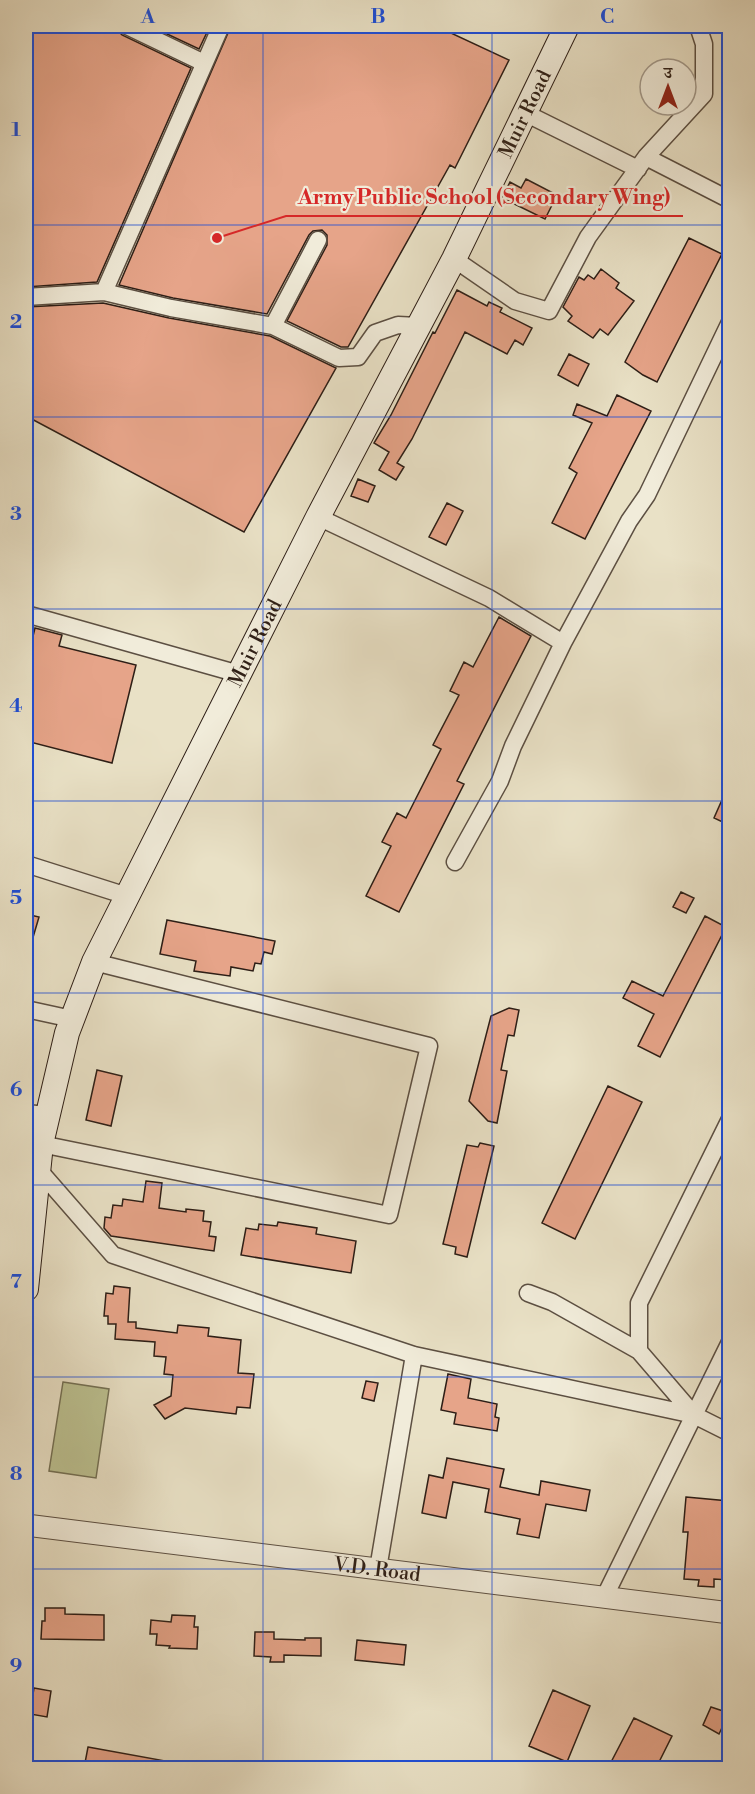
<svg xmlns="http://www.w3.org/2000/svg" width="755" height="1794" font-family="'Libre Bodoni','Noto Serif Devanagari',serif">
  <style>
    .green { fill: #bcc191; stroke: #747054; stroke-width: 1.5 }
    .building { fill: #e6a489; stroke: #2d1e16; stroke-width: 1.5 }
    .lines { fill: none; stroke-linecap: round; stroke-linejoin: round }
    .minor-casing { stroke: #5c4f42; stroke-width: 19 }
    .tertiary-casing { stroke: #5c4f42; stroke-width: 23 }
    .secondary-casing { stroke: #2d1e16; stroke-width: 26 }
    .minor { stroke: #f1ecda; stroke-width: 16 }
    .tertiary { stroke: #f1ecda; stroke-width: 21 }
    .secondary { stroke: #f1ecda; stroke-width: 24 }
    .grid { fill: none; stroke: #1d4ed8; stroke-width: 1.5; stroke-opacity: 0.55 }
    .labels { text-anchor: middle; stroke-width: 4.5; stroke-linejoin: round; paint-order: stroke }
    .street-label { font-size: 20px; fill: #2d1e16; stroke: #f1ecda }
    .leader { fill: none; stroke: #d62828; stroke-width: 2 }
    .callout-dot { fill: #d62828; stroke: #f1ecda; stroke-width: 2 }
    .callout-label { font-size: 21px; text-anchor: middle; font-weight: bold; fill: #d62828; stroke: #f1ecda; stroke-width: 4.5; stroke-linejoin: round; paint-order: stroke }
    .neatline { fill: none; stroke: #1d4ed8; stroke-width: 2 }
    .grid-label { font-size: 20px; text-anchor: middle; font-weight: bold; fill: #1d4ed8 }
  </style>
  <rect width="100%" height="100%" fill="#e9e1c6"/>
  <filter id="stains"><feTurbulence type="fractalNoise" baseFrequency=".00333" numOctaves="4"/><feColorMatrix values="0 0 0 0 .2 0 0 0 0 .09 0 0 0 0 .02 0 0 0 .5 -.17"/></filter>
  <radialGradient id="worn" r=".72"><stop offset=".6" stop-color="#630" stop-opacity="0"/><stop offset="1" stop-color="#630" stop-opacity=".3"/></radialGradient>
  <path class="green" d="M63,1382L109,1389L96,1478L49,1471Z"/>
  <path class="building" d="M26,26H117L118,31L122,35L191,68L97,282L26,287Z
    M150,26H210L199,49Z
    M231,26H436L509,60L455,168L450,165L348,347H341L287,321L327,245V235L322,230L313,231L309,235L267,314L173,298L119,285Z
    M526,179L557,195L545,219L502,198L510,182L521,188Z
    M689,238L722,254L657,382L643,375L625,362Z
    M601,269L619,283L616,288L634,301L608,335L600,329L593,338L568,321L572,316L563,307L579,277L584,280L588,275L594,279Z
    M457,290L487,306L489,302L502,308L500,312L532,328L523,345L515,340L507,354L465,332L412,439L397,463L404,467L396,480L379,470L389,452L374,443L391,415L433,332L435,333Z
    M103,303L169,318L270,336L336,368L244,532L26,416V307Z
    M569,354L589,364L578,386L558,375Z
    M617,395L651,411L585,539L552,523L577,473L569,468L592,423L573,415L577,404L607,416Z
    M358,479L375,486L368,502L351,496Z
    M447,503L463,511L446,545L429,537Z
    M499,617L531,636L457,781L464,784L399,912L366,896L391,846L382,842L397,813L406,818L441,749L433,745L459,695L450,691L464,662L473,667Z
    M35,628L62,635L59,646L136,665L112,763L26,741V665Z
    M729,784V825L714,818Z
    M681,892L694,898L686,913L673,907Z
    M26,914L39,917L29,951H26Z
    M705,916L726,927L660,1057L638,1046L654,1014L623,998L632,981L663,996Z
    M167,920L275,941L272,954L264,952L261,964L255,963L253,971L231,967L230,976L194,971L196,961L160,954Z
    M509,1008L519,1010L514,1036L508,1035L501,1070L507,1071L497,1123L488,1121L469,1101L491,1016Z
    M97,1070L122,1076L111,1126L86,1120Z
    M608,1086L642,1102L575,1239L542,1223Z
    M480,1143L494,1146L467,1257L455,1254L456,1247L443,1244L467,1145L478,1147Z
    M146,1181L162,1183L159,1208L186,1212V1209L204,1211L203,1221L211,1222L209,1236L216,1237L214,1251L111,1236L104,1228L105,1217L111,1218L113,1205L122,1206L123,1199L143,1202Z
    M278,1222L317,1228L316,1234L356,1241L351,1273L241,1255L246,1228L258,1230L259,1224L277,1226Z
    M114,1286L130,1288L128,1322H136V1328L177,1333L178,1325L209,1328L208,1336L241,1340L238,1373L254,1374L250,1408L237,1407L236,1414L185,1408L165,1419L154,1405L171,1396L173,1375L164,1374L166,1357L154,1356L155,1342L115,1339L116,1324H108V1316H104L106,1293L113,1294Z
    M448,1374L471,1379L468,1398L497,1404L495,1417L499,1418L497,1431L454,1424L456,1413L441,1410Z
    M366,1381L378,1383L374,1401L362,1398Z
    M447,1458L504,1469L500,1487L539,1495L541,1481L590,1490L586,1511L546,1504L539,1538L517,1534L520,1519L485,1512L489,1489L453,1482L446,1518L422,1513L429,1475L443,1478Z
    M686,1497L729,1501V1580L714,1579V1587L698,1586L699,1580L684,1579L688,1532H683Z
    M45,1608H65V1614L104,1615V1640L41,1639L42,1621H45Z
    M172,1615L195,1616L194,1627H198L197,1649L169,1648L170,1646L156,1645L157,1634H150L151,1620L171,1622Z
    M255,1632H274V1639L305,1640V1638H321V1656L284,1655V1662H270L271,1657L254,1656Z
    M357,1640L406,1645L404,1665L355,1660Z
    M34,1688L51,1691L47,1717L30,1714Z
    M553,1690L590,1706L567,1762L529,1746Z
    M711,1707L729,1713L719,1734L703,1725Z
    M634,1718L672,1736L656,1768H608Z
    M88,1747L171,1762L170,1768H84Z"/>
  <g class="lines">
    <g class="minor-casing">
      <path id="minor" d="M127,26L204,63
        M525,113L638,169
        M646,157L730,200
        M318,240L273,326L339,358L358,357L375,333L398,325L418,326
        M454,259L515,301L549,311L588,237L646,157L704,94V44L698,26
        M104,292L221,26
        M26,297L104,292L171,308L273,326
        M318,517L489,598L563,643
        M26,614L239,674
        M455,862L500,781L513,746L563,643L629,521L647,495L730,322
        M26,864L127,896
        M26,1009L72,1019
        M26,1113L47,1115
        M41,1144L389,1215L429,1046L94,962
        M38,1169L113,1255L414,1355L694,1415L730,1433
        M528,1293L552,1302L639,1351
        M694,1415L639,1351V1303L730,1119
        M378,1569L414,1355
        M604,1598L730,1342"/>
    </g>
    <g class="tertiary-casing">
      <g id="tertiary">
        <path id="s1" d="M26,1525L730,1613"/>
      </g>
    </g>
    <g class="secondary-casing">
      <g id="secondary">
        <path id="s2" d="M26,1289L41,1144L67,1033L94,962L318,517L454,259L567,26"/>
      </g>
    </g>
    <use href="#minor" class="minor"/>
    <use href="#tertiary" class="tertiary"/>
    <use href="#secondary" class="secondary"/>
  </g>
  <path class="grid" d="M263,26V1768M492,26V1768M26,225H730M26,417H730M26,609H730M26,801H730M26,993H730M26,1185H730M26,1377H730M26,1569H730"/>
  <g class="labels">
    <g class="street-label">
      <text dy="7" stroke="none"><textPath href="#s2" startOffset="1287">Muir Road</textPath></text>
      <text dy="7" stroke="none"><textPath href="#s2" startOffset="693">Muir Road</textPath></text>
      <text dy="7" stroke="none"><textPath href="#s1" startOffset="354">V.D. Road</textPath></text>
    </g>
  </g>
  <path class="leader" d="M217 238L286 216H683"/>
  <circle class="callout-dot" cx="217" cy="238" r="6"/>
  <g class="callout-label">
    <text x="484" y="204">Army Public School (Secondary Wing)</text>
  </g>
  <rect width="755" height="1794" fill="none" stroke="#e9e1c6" stroke-width="66"/>
  <g transform="translate(668 87)"><circle r="28" fill="#f1ecda" stroke="#a39a8c" stroke-width="1.5"/>
  <path d="M0-4.5L10 22L0 15L-10 22Z" fill="#8f2418"/>
  <text y="-9" font-size="16" font-weight="bold" text-anchor="middle" fill="#2d1e16">उ</text>
  </g>
  <rect x="33" y="33" width="689" height="1728" class="neatline"/>
  <g class="grid-label">
    <text x="148" y="23">A</text>
    <text x="378" y="23">B</text>
    <text x="607" y="23">C</text>
    <text x="16" y="136">1</text>
    <text x="16" y="328">2</text>
    <text x="16" y="520">3</text>
    <text x="16" y="712">4</text>
    <text x="16" y="904">5</text>
    <text x="16" y="1096">6</text>
    <text x="16" y="1288">7</text>
    <text x="16" y="1480">8</text>
    <text x="16" y="1672">9</text>
  </g>
  <rect width="100%" height="100%" filter="url(#stains)"/>
  <rect width="100%" height="100%" fill="url(#worn)"/>
</svg>
